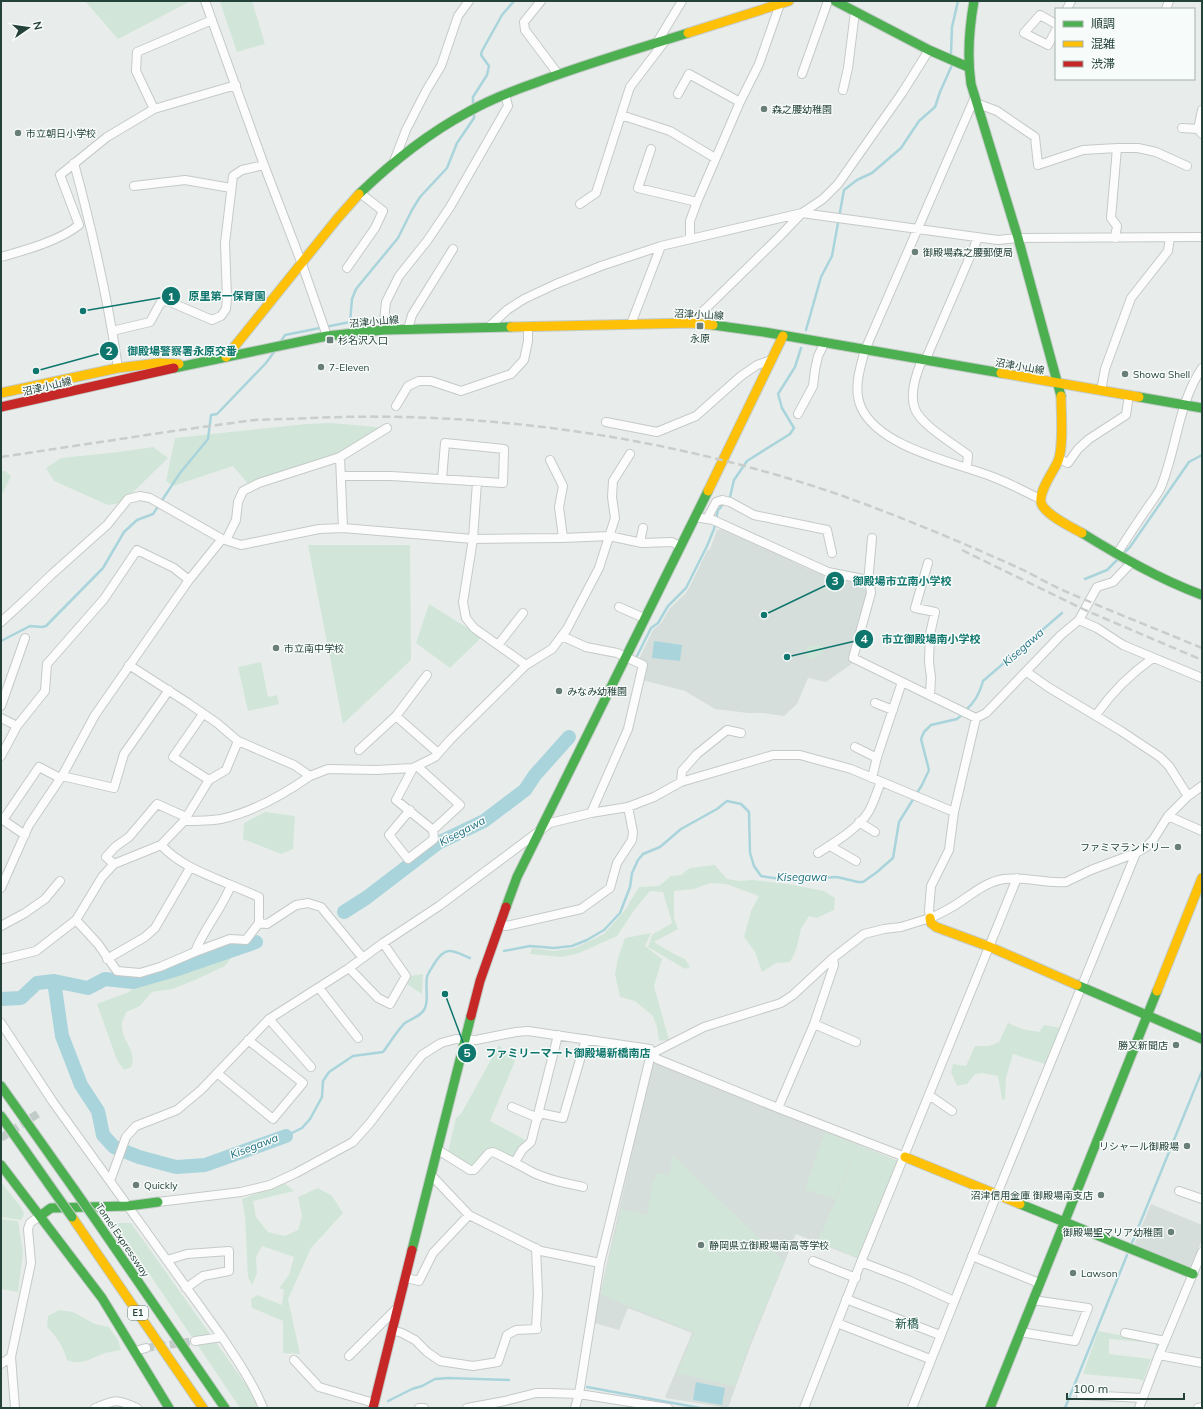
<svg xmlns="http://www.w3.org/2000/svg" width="1203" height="1409" font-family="Mulish,'Noto Sans JP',sans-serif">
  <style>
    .built { fill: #d6dedb }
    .green { fill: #d1e6d8 }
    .water { fill: #a9d4db }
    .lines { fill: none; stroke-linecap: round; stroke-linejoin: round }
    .stream { stroke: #a9d4db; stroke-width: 2.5 }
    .river { stroke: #a9d4db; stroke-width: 14 }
    .street-tunnel { stroke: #c1cbc8; stroke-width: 8; stroke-dasharray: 8 4; stroke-linecap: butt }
    .street-casing { stroke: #c5cac8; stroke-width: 10 }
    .fast-casing { stroke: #c3cbc8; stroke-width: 11 }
    .slow-casing { stroke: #c3cbc8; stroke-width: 11 }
    .jam-casing { stroke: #c3cbc8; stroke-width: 11 }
    .street { stroke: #fcfcfc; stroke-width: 8 }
    .fast { stroke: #4caf50; stroke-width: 9 }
    .slow { stroke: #ffc107; stroke-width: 9 }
    .jam { stroke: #c62828; stroke-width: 9 }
    .rail { stroke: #c9cdcc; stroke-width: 2.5; stroke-dasharray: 8 4; stroke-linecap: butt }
    .fast-bridge-casing { stroke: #c3ccc9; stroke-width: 11; stroke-linecap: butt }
    .fast-bridge { stroke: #4caf50; stroke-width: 9 }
    .poi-dot { fill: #697e78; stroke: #f7fbf9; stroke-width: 1.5 }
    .labels { text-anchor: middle; stroke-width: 3; stroke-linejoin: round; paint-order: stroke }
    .shield { fill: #f7fbf9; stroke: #637a73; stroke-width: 1 }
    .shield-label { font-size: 9px; font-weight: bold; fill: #24423a }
    .poi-label { font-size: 10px; fill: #24423a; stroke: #f7fbf9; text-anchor: start }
    .street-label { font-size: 10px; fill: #24423a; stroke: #f7fbf9 }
    .water-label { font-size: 11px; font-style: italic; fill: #1c6f80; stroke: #f7fbf9 }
    .quarter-label { font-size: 12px; fill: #1f5548; stroke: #f7fbf9 }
    .leader { fill: none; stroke: #0f766e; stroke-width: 1.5 }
    .callout-dot { fill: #0f766e; stroke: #f7fbf9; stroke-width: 1.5 }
    .mark-label { font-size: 12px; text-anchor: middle; font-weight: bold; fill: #fff }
    .callout-label { font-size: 11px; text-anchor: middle; font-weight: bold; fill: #0f766e; stroke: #f7fbf9; stroke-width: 3; stroke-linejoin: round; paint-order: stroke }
  </style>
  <rect width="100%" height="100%" fill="#e8edeb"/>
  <path class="built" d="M723,529L808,569L823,574L859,583L866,590L867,596L853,663L826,682L808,678L797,704L784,716L763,713H748L715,709L685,691L642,680L647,663L639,659L653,630L661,623L670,608L685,594L689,588L707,551L710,549L717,530Z
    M653,1061L898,1161L859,1259L796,1234L750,1347L728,1408L666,1398L665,1397L692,1333L628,1308L619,1330L594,1323L608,1258Z
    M1151,1204L1202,1225V1239L1191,1268L1134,1245Z"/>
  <path class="green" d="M85,1H191L118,39Z
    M223,1H252L265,44L237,52L220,2Z
    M332,423L387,428L342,454L249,485L233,466L173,486L166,481L175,438L306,424Z
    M153,447L168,458L122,503L108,505L54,481L46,468L61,458L119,452Z
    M1,471H5L11,476L1,497Z
    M308,545H410L411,660L343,724Z
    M429,604L482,637L450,668L416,643Z
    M815,645H820L825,648L821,655L816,656L812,660C807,657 806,655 806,650L808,647Z
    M261,662L268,697L277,695L279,704L248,711L238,667Z
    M265,812L295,816L293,849L281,854L243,839L244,823Z
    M715,865L727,879L740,881L752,880L788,884L824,891L835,898L834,910L817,918L809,916L801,929L796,950L790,962L776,963L762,972L755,952L744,937L751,911L759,896L726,884L710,883L694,889L674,891V918L678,929L654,942L672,953L685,959L690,967L685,969L648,947L652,935L672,923L663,892L650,891L635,909L617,936L579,953L562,957L530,954L532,948L554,951L575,948L604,934L625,910L639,887L659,886L671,876L681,875L690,868Z
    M651,933L645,946L662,959L654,986L669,1040L659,1041L657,1027L653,1016L635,1001L620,997L615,974L618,958L625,938Z
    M235,953L225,966L195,980L172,989L152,992L140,1006L126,1012C125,1016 122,1021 122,1024C120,1039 138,1051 131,1067L124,1070L117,1060L97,1004L129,992L139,983Z
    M423,974L422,994L407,984L410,976Z
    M1008,1023L1022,1029L1039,1032L1044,1025L1061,1028L1045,1064L1013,1054L1006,1078L1005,1100L1002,1099L998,1076L982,1073L975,1074L967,1084L957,1086L951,1072L953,1064L966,1066L975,1046H989L999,1042Z
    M499,1045L515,1061L490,1121L527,1141L512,1158L489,1153L473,1169L448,1152L456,1118L461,1114Z
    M825,1132L857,1145L835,1199L805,1189Z
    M858,1145L897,1161L876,1214L845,1203L875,1215L858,1258L818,1241L836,1200Z
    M673,1156L784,1262L748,1347L735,1386L677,1373L695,1332L628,1306L601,1294L621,1209L647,1215L653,1180H655L656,1173L669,1175Z
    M1,1182L21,1207L24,1214L21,1220L1,1217Z
    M284,1183L294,1191L253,1201L256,1217L268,1232L285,1236L298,1230L302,1216L298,1197L318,1188L332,1196L343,1213L311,1248L288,1299L300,1354L283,1353V1321L252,1308L251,1299L257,1295L282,1305L284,1290L279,1288L289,1275L294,1257L262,1246L256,1257L257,1273L252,1285L248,1277L245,1216L242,1199Z
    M1,1219L18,1221L23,1253L18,1292L1,1289Z
    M115,1223H131L257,1400L256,1408H240Z
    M59,1310L73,1312L95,1324L109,1327L118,1340L121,1350C116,1351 110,1352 105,1353C92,1358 81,1366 67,1360C63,1346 57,1337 47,1327L48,1316Z
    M1098,1331L1162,1343L1155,1357L1154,1356L1156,1346L1155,1343L1109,1339V1354L1151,1359L1143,1381L1139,1379L1083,1374Z"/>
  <path class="water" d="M654,641L682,645L680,661L652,658Z
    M696,1382L725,1388L722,1405L693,1400Z"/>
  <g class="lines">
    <path class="stream" d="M951,53L952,27L958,1
      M473,106V97L487,75L489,66L481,55L482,51L502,15L514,1
      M806,330L821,277L832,256L844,190L857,180L872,173L901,148L919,121L935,107L940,92L952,65
      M281,341L285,335L350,322L352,299L356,289L398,238L412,210L420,197L447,168L457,143L474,118V112
      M730,497L734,480L747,461L790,434L794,428L782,408L778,394L795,367L801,348
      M1124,553L1130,547L1189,462L1202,455
      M1085,579L1107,570L1117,560
      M1,641L30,626L42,627L46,626L103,568L124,532L137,520L153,514L180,473L208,439L211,415L217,414L266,363L274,352
      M637,656L651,628L658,623L668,606L686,588L707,546L714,529L718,510L721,507
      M966,710C975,702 980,693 983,681L1062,613
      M504,951L530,946L554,948L572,946L587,940L604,930L620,913L630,887L632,873L638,860L643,854L660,847L681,829L717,809L727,801L741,804L749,812L750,853L754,866L761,876L787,880L837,877L858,882H863L877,872L893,858L899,822L922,785L929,770L921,739L924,732L931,725L957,719L963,714
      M286,1136L302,1128L310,1119L322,1097L323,1081L329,1072L353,1056L383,1052C389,1044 399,1028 405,1023C412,1018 422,1016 425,1008C429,998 425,988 427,977C428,973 432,968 434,964C446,945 452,950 470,958
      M1132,1243L1202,1071
      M587,1387L700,1408
      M388,1401L412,1389L422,1386L435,1379L448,1378L509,1380
      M1065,1408L1127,1255"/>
    <path class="river" d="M344,912L366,898L438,843L484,821L525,790L535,775L569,737
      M54,981L62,1036L81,1085L98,1111L103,1135L114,1147L139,1157L176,1167L205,1165L286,1136
      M1,999L21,998L37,983L54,981L88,988L105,979L133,982L178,969L256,942"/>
    <path class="street-tunnel" d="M1,1138L39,1113
      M146,1348L195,1341"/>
    <g class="street-casing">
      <path id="street" d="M205,1L264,165L302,264L327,336
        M541,1L524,22L525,30L558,74
        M1067,9L1071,1
        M1166,9L1169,1
        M1056,24L1040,15L1024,33L1048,45L1056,30
        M656,44L682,1
        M802,74L828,1
        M843,90L848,68L855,12
        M678,94L689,74L740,102
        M975,97L865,350C860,368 853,389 861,407C879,448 955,462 993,477C1009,483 1024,491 1040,499
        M976,103L997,111L1035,137L1038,165L1083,150L1117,148H1138L1156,152L1187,166
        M154,109L136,71L137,52L212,20
        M1202,110L1198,129L1202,134
        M621,115L670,131L715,158
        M1182,128L1198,129
        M651,149L638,188L697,202
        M74,163C92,230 108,299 118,368
        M393,164L406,130L426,91L441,66L458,16L469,1
        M134,186L185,180L231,188
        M580,204L596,193L630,87L665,41
        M690,238V221L697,202L740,102L759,64L780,4
        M1115,238L1117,226L1111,218L1117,148
        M1,257C26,250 59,241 79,225L60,175L107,137L154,109L236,85
        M347,268L375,228L383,211L360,193
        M691,323L779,237L802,213L823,199L838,184L902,93L929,50
        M631,324L661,246
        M489,327L507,310L524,299L556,284L601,266L661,246L802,213L998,240L1018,238L1202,237
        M408,329L412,315L453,249
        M383,330L386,302L399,276L427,241L450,207L508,106L505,94
        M112,331L150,322L161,302L168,301L212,320L221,316L226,309L227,298L225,243L233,176L242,170L264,165
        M922,360C916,374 909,394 915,409C921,425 954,444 968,455L967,467
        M925,361L978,238
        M1101,391L1105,369L1131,298L1168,251L1170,237
        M396,406L408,386L419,381H431L461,391L511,374L524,360L528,341V326
        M798,414L813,386L815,370L818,356L825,342
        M606,422L657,432L696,416L741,376L757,365L771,360
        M340,457L343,528
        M1059,459L1068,463L1078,449L1089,439L1126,415L1129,395
        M550,460L563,486L559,507L563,538
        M341,476H391L503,483L504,449L445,443L442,479
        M477,482L473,539L463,602L466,618L474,628L526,665
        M695,517L713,520L828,572L863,579L870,584L871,593L853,658L976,718
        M707,519L716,502L722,500L730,502L754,515L827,530L832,553
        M226,540L236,520L238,502L243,491L259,483L340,457L387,428
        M640,542L643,528
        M1117,554C1127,538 1137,523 1148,507C1152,501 1158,494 1161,487C1177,447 1178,404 1202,368
        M928,563L915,608L935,612L930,634L929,662L931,677L930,695
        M868,583L872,538
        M619,607L644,618
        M1079,620L1097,628L1123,645L1202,678
        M1,622L25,600L51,575L89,541L107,525L128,499L140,496L150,498L222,539L241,545L319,529L343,528L473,539L563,538L609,536L642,543L672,542L680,546
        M562,636L586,647L617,653L643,665L628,729L591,813
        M498,645L523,613
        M129,665L188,703L217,723L238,741L294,765L310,776L328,769L376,770L413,768L435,757L450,740L526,665L552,649L567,629L599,568L615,518L612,497L613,481L630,454
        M1027,672L1048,687L1121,731L1160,757L1169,766L1188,796
        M875,703L893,710
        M1,706L25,638
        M1096,715C1112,692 1130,674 1153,658
        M396,716L438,753
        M1,718L17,726
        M855,747L877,758
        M359,750L396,716L427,675
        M1,756L17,726L45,691L47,664L104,599L137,550L174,568L189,580
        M413,768L396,800L433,830
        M62,776L114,788L124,754L169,690
        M872,778L877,757L902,682
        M209,780L226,770L238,741
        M681,782L682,771L697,754L727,730L741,733
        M410,810L389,835L408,859L434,839L433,830L460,805L418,767
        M1168,816L1202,831
        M184,821L209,780L173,757L203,714
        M859,822L875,832
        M25,835L3,820L39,767L60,778
        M830,846L856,861
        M818,853C834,843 859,828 869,811C874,802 877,791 881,782
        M114,864L106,857L115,847L129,837L157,804L186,817
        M231,885L259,897V923
        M1,888L29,825L62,776L95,715L189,580L222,539
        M930,918C938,915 945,911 952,907C969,897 984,882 1004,879C1025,876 1045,884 1066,882L1091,870L1136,853L1145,848L1153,840L1168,816L1188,796L1202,786
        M76,920L98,944L117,971L140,973L160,967L195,952C204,928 222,909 231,885C205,874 181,866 161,845
        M499,924L506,926L581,909L610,888L617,863L632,840L633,832L628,807
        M1,926L25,913L45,899L60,881
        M195,952L230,939L246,940L259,923L267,924L296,905L308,903L321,907L363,958
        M1,958L3,959L36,951L76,920L102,877L114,864L161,845L184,821C196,821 209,821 221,819C253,812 283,795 310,776
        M107,959L145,937L155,928L190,868
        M349,968L378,998L390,1004L406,976L383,943
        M319,988L358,1038
        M269,1019L311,1067
        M1,1023L53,1102L222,1337C237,1360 253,1383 263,1408
        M814,1024L856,1042
        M217,1073L273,1119L303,1083L248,1040
        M929,1095L952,1111
        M512,1107L538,1118
        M778,1108L814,1024L834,965L833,958
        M539,1113L563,1118L586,1039
        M438,1150L470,1170H474L489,1153L493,1152C506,1158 519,1165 532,1172C547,1180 566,1183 583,1187
        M515,1162L522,1150L531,1142L558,1035
        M432,1176L469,1215L541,1251L600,1263
        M110,1181L126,1137L136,1126L177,1110L201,1090L269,1019L349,968L383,943L439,906L550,823L591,813L628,807L654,797L681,782L773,755H800L851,769L954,812
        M1179,1191L1202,1199
        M158,1202L241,1192L270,1185L296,1173L353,1142L370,1123L410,1070L422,1055L441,1043L456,1039L476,1040L516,1032L528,1031L650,1049L657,1059L778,1108L905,1157
        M536,1248L538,1294L536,1329
        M972,1256L1039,1283
        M167,1260L187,1254L229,1251V1271L203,1276L186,1288
        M813,1261L856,1278
        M861,1262L908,1280L954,1301
        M406,1278L419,1281L433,1253L469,1215
        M846,1299L940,1335
        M837,1323L930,1359
        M392,1330L402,1333L415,1340L427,1352L440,1361L473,1366L498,1362L507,1335L516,1330L537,1329
        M1020,1332L1075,1341L1088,1308L1033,1300
        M1125,1333L1165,1341
        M195,1341L222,1337
        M135,1351L146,1348
        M1159,1355L1202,1363
        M349,1356L397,1308
        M294,1360L319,1387L374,1403
        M1,1364L11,1357
        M1081,1395L1143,1398
        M15,1408L11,1357L31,1263L28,1229L30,1223L40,1216
        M95,1408C116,1399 117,1399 137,1408
        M419,1408H424
        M467,1408L505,1401L536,1393H550L579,1394L668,1408
        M575,1408L579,1394L600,1263L650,1058L653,1053L704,1027L781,1003L793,995L833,958L864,934L884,929L901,927L930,918L929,910L931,886L949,850L954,812L976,718L986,713L1061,635L1079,620L1097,587L1113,582L1131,563
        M804,1408L861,1262L1017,878
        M912,1408L997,1194L1136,853
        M1139,1408L1159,1355L1202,1252
        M1198,1408L1202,1407"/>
    </g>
    <g class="fast-casing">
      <path id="fast" d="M835,1L929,50L968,67
        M974,1C969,29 967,56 971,84L1018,238L1061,396
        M359,194C391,163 429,133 468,112C489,100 512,91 535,83C585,64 637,49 688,33
        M713,325L764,332L1001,373
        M174,368L327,336L383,330L511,327
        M1139,397L1202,408
        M1082,533C1121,557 1159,579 1202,595
        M506,907L517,877L708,491
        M1077,985L1202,1039
        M1,1086L74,1189
        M1,1116L50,1186
        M1,1165L102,1298L169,1408
        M1020,1204L1193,1274
        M40,1216L51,1208L128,1206L158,1202
        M95,1219L225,1408
        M412,1250L471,1016
        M990,1408L1157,991"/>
    </g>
    <g class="slow-casing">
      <path id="slow" d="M688,33L789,1
        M511,327L691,323L713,325
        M226,357L337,219L359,194
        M1001,373L1139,397
        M1,393L118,368L159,363L179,364
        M1061,396C1061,413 1064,446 1058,461C1054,471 1036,494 1042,505C1048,516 1071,527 1082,533
        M708,491L783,336
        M930,918L931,923L936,927L990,947L1077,985
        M1157,991L1202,878
        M905,1157L1020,1204
        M72,1217L203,1408"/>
    </g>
    <g class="jam-casing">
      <path id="jam" d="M1,407L174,368
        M471,1016L480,981L506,907
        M373,1408L412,1250"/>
    </g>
    <use href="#street" class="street"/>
    <use href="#fast" class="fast"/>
    <use href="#slow" class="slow"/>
    <use href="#jam" class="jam"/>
    <path class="rail" d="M1,457C61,448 120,439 180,430C205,427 230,423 255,420C273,419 292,419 311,418C488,410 671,437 840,495C899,516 961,542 1019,568C1032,574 1045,582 1058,588C1105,609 1154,628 1202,648
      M962,550L1085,610L1202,660"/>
    <g class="fast-bridge-casing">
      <path id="fast-bridge" d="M50,1186L72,1217
        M74,1189L95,1219"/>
    </g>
    <use href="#fast-bridge" class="fast-bridge"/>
  </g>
  <g class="poi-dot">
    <circle cx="764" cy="109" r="4"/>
    <circle cx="18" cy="133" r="4"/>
    <circle cx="915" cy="252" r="4"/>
    <rect x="696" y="322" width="8" height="8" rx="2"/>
    <rect x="326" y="336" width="8" height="8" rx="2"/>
    <circle cx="321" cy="367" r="4"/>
    <circle cx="1125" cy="374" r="4"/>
    <circle cx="276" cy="648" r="4"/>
    <circle cx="559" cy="691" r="4"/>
    <circle cx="1178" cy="847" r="4"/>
    <circle cx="1176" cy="1045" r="4"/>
    <circle cx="1187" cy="1146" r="4"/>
    <circle cx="136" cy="1185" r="4"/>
    <circle cx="1101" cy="1195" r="4"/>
    <circle cx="1171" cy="1232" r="4"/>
    <circle cx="701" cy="1245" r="4"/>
    <circle cx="1073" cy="1273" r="4"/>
  </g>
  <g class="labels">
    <rect class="shield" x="128" y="1306" width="20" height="14" rx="3"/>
    <g class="shield-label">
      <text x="138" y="1316">E1</text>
    </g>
    <g class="poi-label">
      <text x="772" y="113">森之腰幼稚園</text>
      <text x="26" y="137">市立朝日小学校</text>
      <text x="923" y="256">御殿場森之腰郵便局</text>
      <text x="700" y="342" text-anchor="middle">永原</text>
      <text x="338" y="344">杉名沢入口</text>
      <text x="329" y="371">7-Eleven</text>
      <text x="1133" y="378">Showa Shell</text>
      <text x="284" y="652">市立南中学校</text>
      <text x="567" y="695">みなみ幼稚園</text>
      <text x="1170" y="851" text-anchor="end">ファミマランドリー</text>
      <text x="1168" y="1049" text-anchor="end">勝又新聞店</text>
      <text x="1179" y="1150" text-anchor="end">リシャール御殿場</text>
      <text x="144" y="1189">Quickly</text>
      <text x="1093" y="1199" text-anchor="end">沼津信用金庫 御殿場南支店</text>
      <text x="1163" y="1236" text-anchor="end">御殿場聖マリア幼稚園</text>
      <text x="709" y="1249">静岡県立御殿場南高等学校</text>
      <text x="1081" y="1277">Lawson</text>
    </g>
    <g class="street-label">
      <text transform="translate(699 314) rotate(3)" y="4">沼津小山線</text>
      <text transform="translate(374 321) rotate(-5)" y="4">沼津小山線</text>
      <text transform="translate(1020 366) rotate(10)" y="4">沼津小山線</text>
      <text transform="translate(47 386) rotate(-13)" y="4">沼津小山線</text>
      <text transform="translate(123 1240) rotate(56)" y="4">Tomei Expressway</text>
    </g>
    <g class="water-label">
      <text transform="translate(1023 647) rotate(-41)" y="4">Kisegawa</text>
      <text transform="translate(462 831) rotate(-28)" y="4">Kisegawa</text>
      <text x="802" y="881">Kisegawa</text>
      <text transform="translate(254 1146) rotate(-21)" y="4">Kisegawa</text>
    </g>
    <g class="quarter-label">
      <text x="907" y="1328">新橋</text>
    </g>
  </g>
  <path class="leader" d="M83 311L171 296M36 371L109 351M764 615L835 581M787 657L864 639M445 994L467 1053"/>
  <g class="callout-dot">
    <circle cx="83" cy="311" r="4"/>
    <circle cx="36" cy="371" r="4"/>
    <circle cx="764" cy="615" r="4"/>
    <circle cx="787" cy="657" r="4"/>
    <circle cx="445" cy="994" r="4"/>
    <circle cx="171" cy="296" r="10"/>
    <circle cx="109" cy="351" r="10"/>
    <circle cx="835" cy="581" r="10"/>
    <circle cx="864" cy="639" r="10"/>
    <circle cx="467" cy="1053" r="10"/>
  </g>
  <g class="mark-label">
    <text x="171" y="301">1</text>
    <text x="109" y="355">2</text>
    <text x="835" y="585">3</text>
    <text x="864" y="643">4</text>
    <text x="467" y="1057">5</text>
  </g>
  <g class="callout-label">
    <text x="227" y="300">原里第一保育園</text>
    <text x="182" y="355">御殿場警察署永原交番</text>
    <text x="902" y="585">御殿場市立南小学校</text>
    <text x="931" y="643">市立御殿場南小学校</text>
    <text x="568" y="1057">ファミリーマート御殿場新橋南店</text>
  </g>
  <rect width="1203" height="1409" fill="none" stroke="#24423a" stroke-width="4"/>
  <rect x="1055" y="8" width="140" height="72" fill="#f7fbf9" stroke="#a3b1ad"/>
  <rect x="1063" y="21" width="20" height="6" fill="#4caf50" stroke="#a3b1ad"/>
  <text x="1091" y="28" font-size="12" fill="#24423a">順調</text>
  <rect x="1063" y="41" width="20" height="6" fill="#ffc107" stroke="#a3b1ad"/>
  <text x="1091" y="48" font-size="12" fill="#24423a">混雑</text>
  <rect x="1063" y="61" width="20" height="6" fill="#c62828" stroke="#a3b1ad"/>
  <text x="1091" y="68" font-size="12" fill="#24423a">渋滞</text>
  <g transform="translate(28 28) rotate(77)" stroke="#f7fbf9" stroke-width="3" paint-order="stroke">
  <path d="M0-3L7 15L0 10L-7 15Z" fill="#24423a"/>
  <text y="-6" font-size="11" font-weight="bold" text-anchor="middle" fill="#24423a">N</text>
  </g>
  <path d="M1067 1393v6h117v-6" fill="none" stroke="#24423a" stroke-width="2"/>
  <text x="1073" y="1393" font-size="12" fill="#24423a" stroke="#f7fbf9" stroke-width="3" paint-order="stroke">100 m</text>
</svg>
